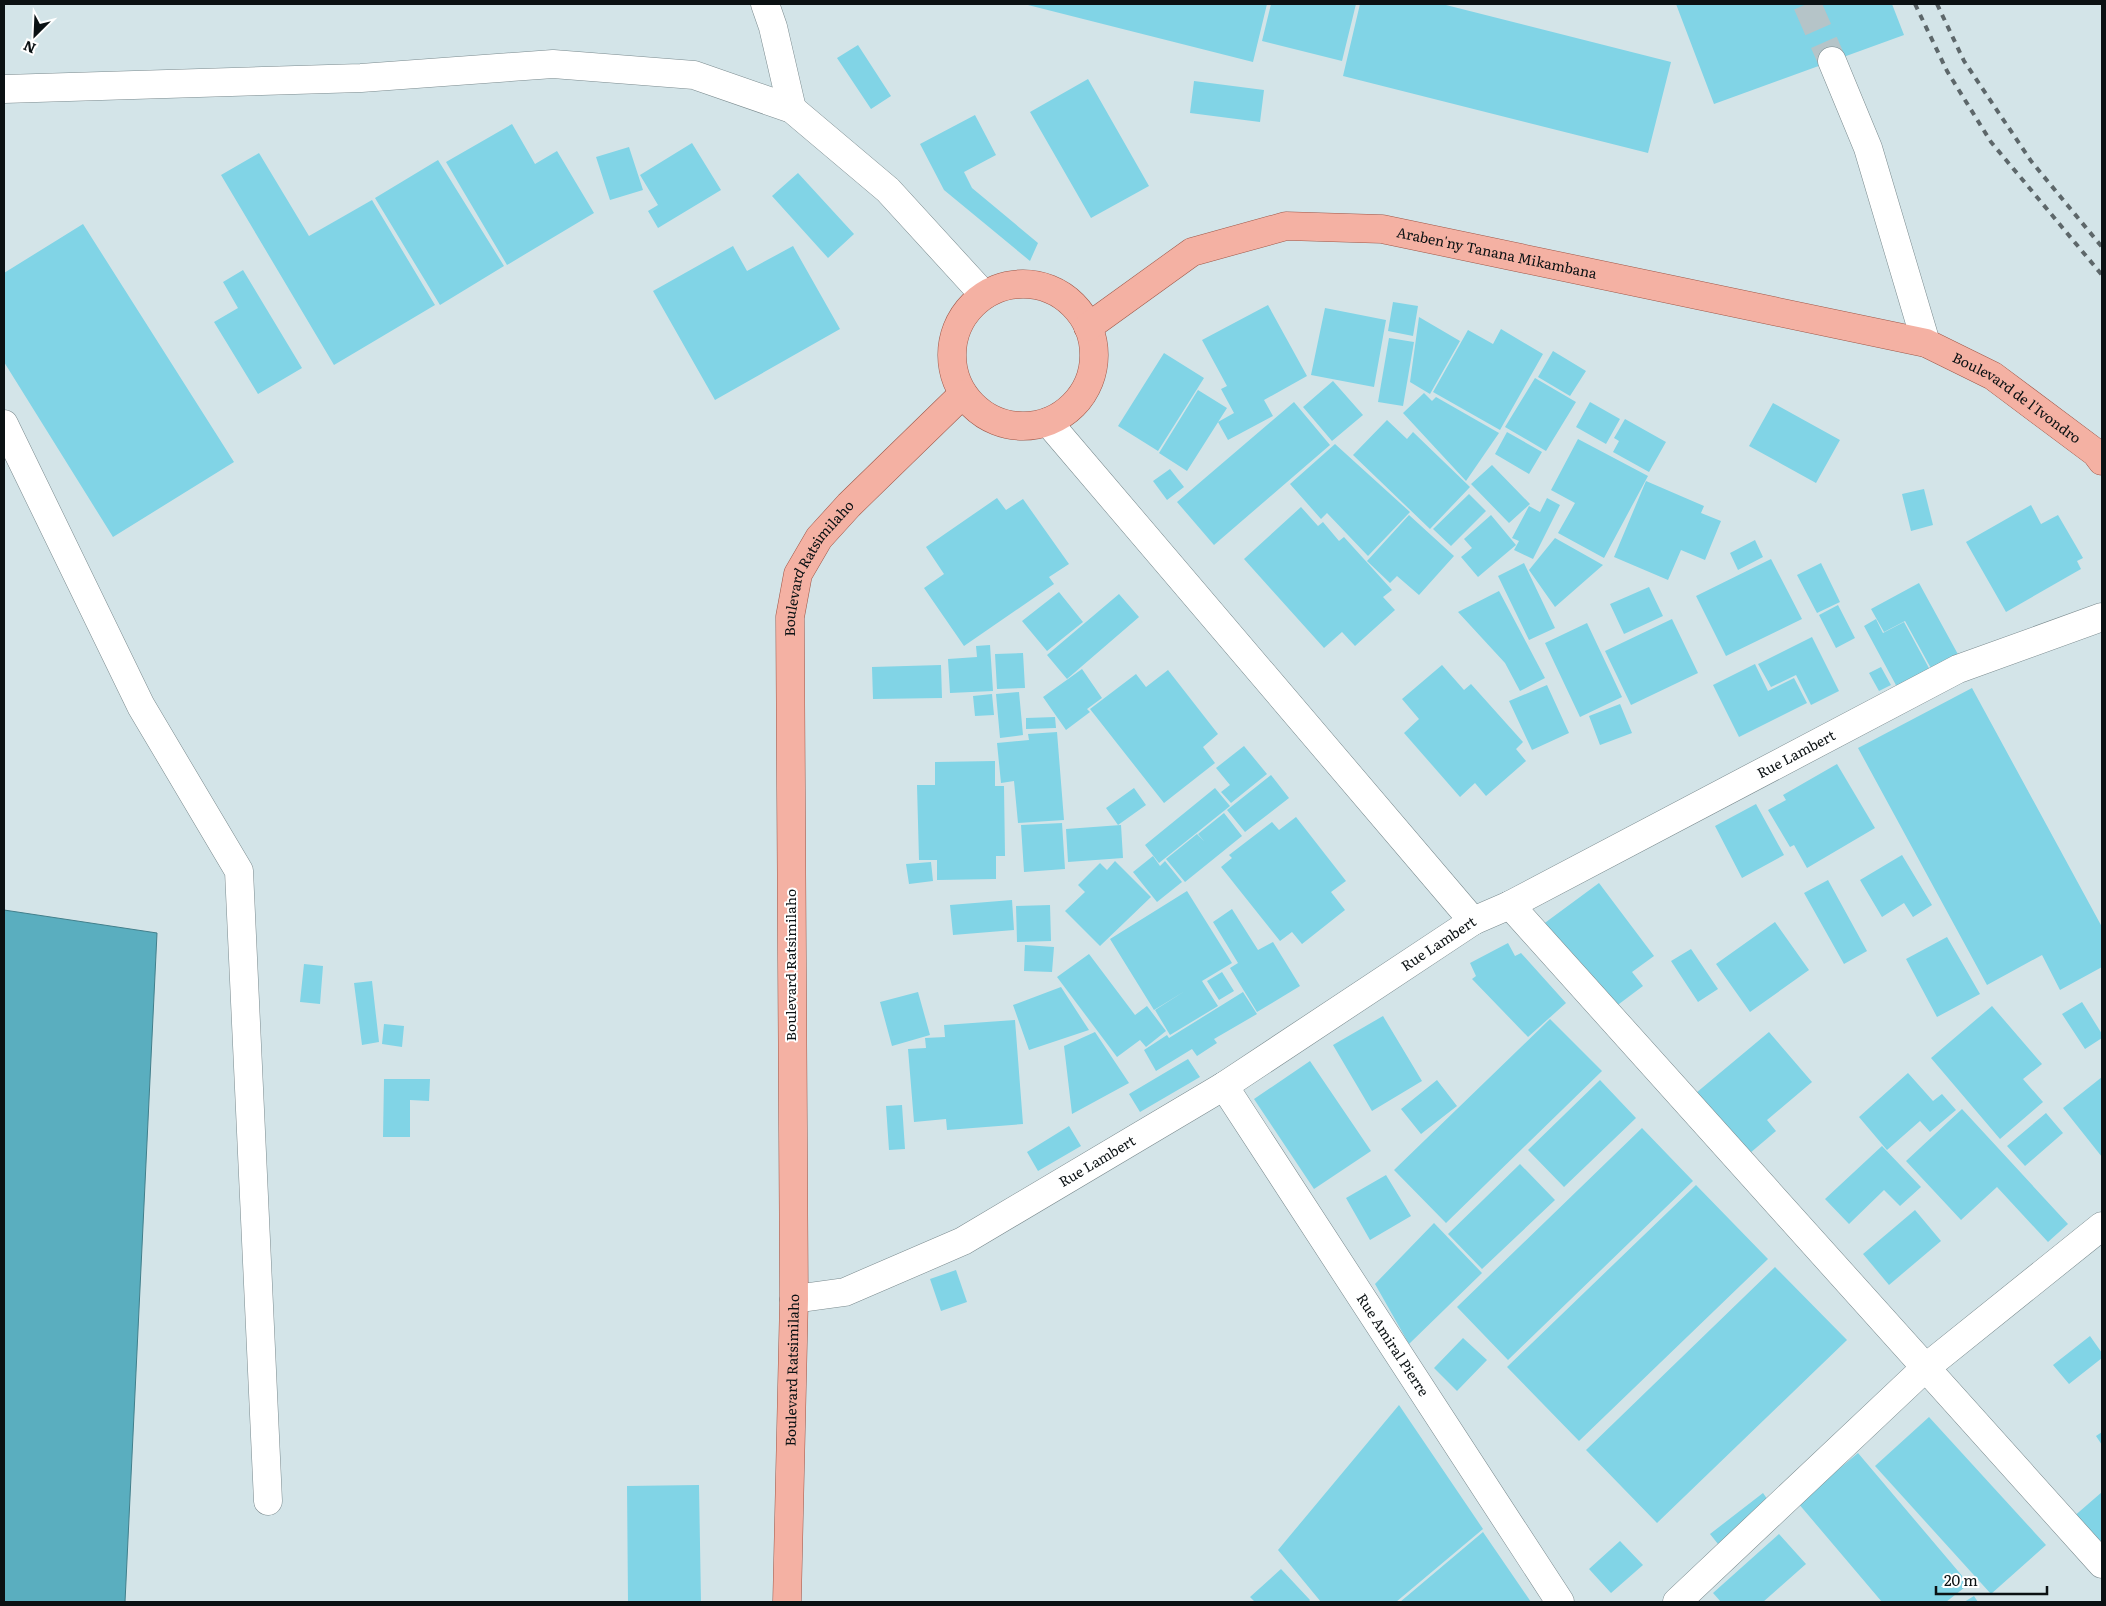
<svg xmlns="http://www.w3.org/2000/svg" width="2106" height="1606" font-family="Literata,serif">
  <style>
    .water { fill: #5aaebf; stroke: #427f8b }
    .building { fill: #81d4e6 }
    .lines { fill: none; stroke-linecap: round; stroke-linejoin: round }
    .minor-tunnel { stroke: #b5c4c8; stroke-width: 28; stroke-dasharray: 28 14; stroke-linecap: butt }
    .minor-casing { stroke: #7a8a8e; stroke-width: 29 }
    .major-casing { stroke: #9e5748; stroke-width: 29 }
    .minor { stroke: #fff; stroke-width: 28 }
    .major { stroke: #f4b1a3; stroke-width: 28 }
    .rail { stroke: #5d676a; stroke-width: 4; stroke-dasharray: 6 6; stroke-linecap: butt }
    .labels { text-anchor: middle; stroke-width: 4; stroke-linejoin: round; paint-order: stroke }
    .street-label { font-size: 14px; fill: #0b1113; stroke: #fff }
  </style>
  <rect width="100%" height="100%" fill="#d3e4e8"/>
  <path class="water" d="M4,910L157,933L125,1602H4Z"/>
  <path class="building" d="M1024,4H1267L1253,62Z
    M1271,4H1356L1342,61L1262,41Z
    M1360,4H1442L1671,62L1648,153L1343,76Z
    M1676,4H1892L1904,35L1714,104Z
    M858,45L891,96L871,109L837,58Z
    M1088,79L1149,186L1091,218L1030,112Z
    M1194,81L1264,90L1260,122L1190,113Z
    M975,115L996,155L964,172L972,188L1038,243L1030,261L944,190L920,144Z
    M512,124L535,164L557,151L594,213L507,265L446,162Z
    M692,143L721,190L658,228L648,211L658,205L640,175Z
    M629,147L643,190L610,200L596,157Z
    M259,153L309,236L372,200L435,305L334,365L221,175Z
    M438,160L504,266L440,305L375,198Z
    M798,173L854,234L828,258L772,196Z
    M83,224L234,462L113,537L4,362V273Z
    M733,246L747,271L793,246L840,329L715,400L653,291Z
    M243,270L302,368L258,394L214,322L238,308L223,282Z
    M1393,302L1418,306L1413,336L1388,331Z
    M1268,305L1307,376L1264,400L1273,416L1228,440L1218,422L1234,413L1221,389L1227,386L1202,340Z
    M1325,308L1386,320L1374,387L1311,375Z
    M1419,317L1460,341L1430,394L1410,382Z
    M1501,329L1543,354L1500,430L1433,392L1468,330L1493,344Z
    M1389,338L1414,342L1403,406L1378,402Z
    M1553,351L1586,371L1570,396L1538,377Z
    M1164,353L1204,378L1158,451L1118,426Z
    M1535,378L1576,402L1546,451L1505,427Z
    M1333,381L1363,415L1332,441L1303,407Z
    M1198,390L1227,408L1187,471L1159,453Z
    M1424,393L1432,401L1436,397L1499,433L1466,481L1403,413Z
    M1294,402L1330,445L1214,545L1177,502Z
    M1590,402L1620,419L1606,444L1576,427Z
    M1773,403L1840,440L1816,483L1749,446Z
    M1625,419L1666,442L1649,472L1613,452L1619,441L1614,438Z
    M1387,420L1407,439L1413,432L1470,487L1430,529L1353,455Z
    M1507,432L1542,452L1529,474L1495,454Z
    M1578,439L1648,476L1604,558L1558,533L1575,503L1551,490Z
    M1335,444L1410,512L1368,556L1327,513L1321,519L1290,484Z
    M1492,465L1530,504L1509,523L1471,484Z
    M1170,469L1184,487L1167,500L1153,481Z
    M1646,481L1704,506L1701,513L1721,521L1705,560L1681,550L1668,580L1614,557Z
    M1924,489L1933,525L1911,531L1902,494Z
    M1469,494L1486,511L1451,546L1433,529Z
    M997,498L1006,510L1023,499L1069,564L1049,577L1054,584L964,646L924,588L944,574L926,547Z
    M1547,498L1560,505L1533,559L1514,550L1519,541L1512,538L1529,506L1540,512Z
    M2031,505L2041,524L2058,515L2083,558L2077,561L2081,569L2006,612L1966,542Z
    M1301,507L1318,526L1323,522L1339,541L1344,537L1392,590L1383,597L1395,610L1355,646L1342,632L1324,648L1244,559Z
    M1409,515L1454,556L1419,595L1397,576L1390,583L1367,561Z
    M1491,515L1516,545L1478,577L1461,557L1472,548L1464,539Z
    M1555,538L1603,565L1555,607L1529,570Z
    M1755,540L1763,557L1738,570L1730,553Z
    M1771,559L1802,619L1726,656L1696,596Z
    M1524,563L1555,628L1529,640L1498,576Z
    M1821,563L1840,602L1817,613L1797,575Z
    M1919,583L1960,658L1933,672L1905,621L1884,632L1871,609Z
    M1649,587L1663,616L1624,634L1610,604Z
    M1499,591L1545,678L1520,691L1505,663L1458,612Z
    M1059,592L1083,622L1047,651L1022,621Z
    M1119,594L1139,617L1067,679L1047,655Z
    M1838,605L1855,638L1836,648L1819,615Z
    M1672,619L1698,673L1631,705L1605,651Z
    M1876,619L1883,633L1904,622L1930,670L1897,687L1864,626Z
    M1587,623L1622,697L1580,717L1545,643Z
    M1812,637L1839,691L1811,705L1796,675L1771,687L1758,664Z
    M990,645L993,691L950,693L948,659L977,657L976,646Z
    M1023,653L1025,688L997,689L995,654Z
    M1755,664L1768,691L1794,678L1807,703L1739,737L1713,685Z
    M941,665L942,698L873,699L872,667Z
    M1442,665L1464,690L1471,684L1523,742L1516,749L1526,761L1486,796L1475,783L1460,797L1404,733L1419,719L1402,699Z
    M1881,667L1891,685L1879,691L1869,673Z
    M1082,669L1102,698L1087,709L1090,712L1066,730L1043,697Z
    M1168,670L1218,734L1203,747L1215,763L1164,803L1090,709L1136,674L1146,687Z
    M1547,685L1569,733L1532,750L1509,701Z
    M1972,688L2102,927V967L2060,990L2042,955L1987,985L1858,748Z
    M1019,692L1023,735L1000,738L996,694Z
    M992,694L994,715L975,716L973,696Z
    M1620,704L1632,733L1600,745L1589,716Z
    M1055,717L1056,728L1026,729V718Z
    M1057,732L1064,820L1018,823L1014,781L1001,783L997,743L1029,740L1028,734Z
    M1244,746L1267,774L1231,803L1221,792L1230,785L1216,768Z
    M995,761V786H1004L1005,856H996V879L937,880V860H919L917,785H935V762Z
    M1837,764L1875,828L1807,868L1794,845L1790,847L1768,810L1786,800L1783,795Z
    M1271,775L1289,798L1245,832L1227,810Z
    M1134,788L1146,805L1118,825L1106,808Z
    M1215,788L1230,806L1159,863L1145,845Z
    M1756,804L1784,855L1742,878L1715,826Z
    M1224,813L1242,836L1185,882L1166,859L1197,834L1204,841L1198,834Z
    M1296,817L1346,881L1331,892L1345,910L1302,944L1292,932L1280,941L1221,867L1232,858L1229,855L1272,822L1279,830Z
    M1062,823L1065,869L1024,872L1021,825Z
    M1121,825L1123,858L1068,862L1066,829Z
    M1902,855L1932,905L1913,917L1904,903L1882,917L1860,880Z
    M1153,856L1160,866L1165,861L1182,882L1157,902L1133,872Z
    M1115,861L1151,897L1100,946L1065,911L1085,892L1078,885L1100,863L1107,870Z
    M931,862L933,881L909,884L906,864Z
    M1828,880L1867,951L1844,964L1804,893Z
    M1599,883L1654,956L1632,972L1643,986L1607,1013L1542,925Z
    M1187,891L1232,963L1202,981L1218,1006L1170,1035L1155,1010L1185,991L1154,1010L1110,939Z
    M1012,900L1014,930L953,935L950,905Z
    M1050,905L1051,941L1017,942L1016,906Z
    M1232,909L1258,950L1273,942L1300,986L1257,1012L1230,968L1238,963L1213,922Z
    M1775,922L1809,970L1750,1012L1716,964Z
    M1947,937L1980,994L1937,1017L1906,959Z
    M1508,943L1515,956L1521,953L1566,1003L1528,1037L1472,979L1476,976L1470,963Z
    M1025,945L1054,947L1052,972L1024,971Z
    M1691,949L1718,989L1698,1002L1671,961Z
    M1089,954L1135,1015L1147,1006L1166,1031L1146,1047L1140,1040L1117,1057L1057,977Z
    M304,964L323,966L320,1004L300,1002Z
    M1222,972L1234,991L1219,1000L1207,981Z
    M372,981L379,1042L362,1045L354,983Z
    M1061,987L1089,1030L1029,1050L1013,1005Z
    M918,992L930,1035L892,1046L880,1002Z
    M1243,992L1257,1014L1214,1039L1217,1043L1197,1056L1192,1049L1156,1071L1144,1050L1167,1035L1169,1038Z
    M2082,1002L2102,1034V1038L2085,1049L2062,1014Z
    M1992,1006L2042,1064L2023,1079L2043,1102L2000,1139L1931,1058Z
    M1383,1016L1422,1081L1372,1111L1333,1045Z
    M1550,1019L1602,1071L1446,1223L1394,1170Z
    M1015,1020L1023,1124L947,1130L946,1119L914,1122L908,1049L926,1048L925,1038L945,1037L944,1025Z
    M384,1024L404,1026L402,1047L382,1044Z
    M1095,1032L1129,1083L1072,1114L1064,1046Z
    M1769,1032L1812,1082L1767,1120L1776,1131L1743,1159L1690,1098Z
    M1188,1059L1200,1077L1140,1112L1129,1094Z
    M1310,1061L1371,1151L1314,1189L1254,1099Z
    M1908,1073L1933,1101L1942,1094L1956,1110L1930,1132L1920,1121L1887,1150L1859,1117Z
    M2102,1077V1157L2063,1108Z
    M384,1079H430L429,1101L410,1100V1137H383Z
    M1437,1080L1457,1106L1421,1134L1401,1109Z
    M1600,1080L1636,1118L1564,1187L1528,1150Z
    M902,1105L905,1149L889,1150L886,1106Z
    M1962,1109L2068,1224L2048,1242L1997,1187L1961,1220L1906,1161Z
    M2046,1113L2063,1133L2025,1166L2007,1146Z
    M1069,1126L1081,1146L1038,1171L1027,1152Z
    M1642,1128L1693,1181L1508,1360L1457,1307Z
    M1882,1146L1921,1187L1900,1206L1884,1190L1849,1224L1825,1199Z
    M1520,1164L1555,1200L1482,1269L1448,1234Z
    M1386,1175L1411,1216L1370,1240L1346,1198Z
    M1696,1185L1768,1259L1579,1441L1507,1367Z
    M1915,1210L1941,1241L1889,1285L1863,1254Z
    M1434,1223L1482,1273L1409,1344L1375,1284Z
    M1775,1267L1847,1340L1657,1523L1586,1450Z
    M956,1270L967,1302L941,1311L930,1279Z
    M2090,1336L2102,1353V1358L2069,1384L2053,1365Z
    M1463,1338L1487,1360L1457,1391L1434,1368Z
    M1399,1405L1483,1529L1396,1602H1321L1278,1550Z
    M1929,1417L2046,1545L1991,1594L1875,1466Z
    M2102,1432V1445L2096,1436Z
    M1858,1453L1969,1584L1946,1602H1882L1798,1503Z
    M699,1485L701,1602H628L627,1486Z
    M2102,1492V1542L2097,1547L2072,1518Z
    M1763,1493L1770,1503L1718,1544L1710,1534Z
    M1483,1532L1531,1602H1400Z
    M1779,1534L1806,1564L1763,1602H1721L1713,1593Z
    M1620,1541L1643,1565L1611,1593L1589,1569Z
    M1281,1569L1310,1600L1309,1602H1255L1250,1597Z
    M1974,1596L1978,1602H1964Z"/>
  <g class="lines">
    <path class="minor-tunnel" d="M1807,4L1832,61"/>
    <g class="minor-casing">
      <g id="minor">
        <path d="M765,4L773,27L792,109"/>
        <path d="M1832,61L1868,148L1926,343"/>
        <path d="M4,89L361,78L553,64L694,75L792,109L888,190L984,295"/>
        <path d="M1048,422L1473,921"/>
        <path d="M4,424L141,706L239,871L268,1501"/>
        <path d="M1510,905L2102,1564"/>
        <path id="s1" d="M1224,1086L1560,1602"/>
        <path id="s2" d="M794,1299L845,1292L963,1241L1224,1086L1473,921L1510,905L1958,669L2102,617"/>
        <path d="M1677,1602L1924,1369L2102,1226"/>
      </g>
    </g>
    <g class="major-casing">
      <g id="major">
        <circle cx="1023" cy="355" r="71"/>
        <path id="s3" d="M1088,327L1192,252L1286,226L1382,229L1926,343L1993,376L2096,453L2102,461"/>
        <path id="s4" d="M787,1602L794,1299L790,617L798,574L819,538L849,505L963,394"/>
      </g>
    </g>
    <use href="#minor" class="minor"/>
    <use href="#major" class="major"/>
    <path class="rail" d="M1915,4L1947,71L1991,142L2102,275
      M1937,4L1964,61L2031,161L2102,247"/>
  </g>
  <g class="labels">
    <g class="street-label">
      <text dy="5" stroke="none"><textPath href="#s3" startOffset="439">Araben'ny Tanana Mikambana</textPath></text>
      <text dy="5" stroke="none"><textPath href="#s3" startOffset="984">Boulevard de l'Ivondro</textPath></text>
      <text dy="5" stroke="none"><textPath href="#s4" startOffset="1042">Boulevard Ratsimilaho</textPath></text>
      <text dy="5" stroke="none"><textPath href="#s2" startOffset="1146">Rue Lambert</textPath></text>
      <text dy="5" stroke="none"><textPath href="#s2" startOffset="741">Rue Lambert</textPath></text>
      <text transform="translate(791 965) rotate(-90)" y="5">Boulevard Ratsimilaho</text>
      <text dy="5" stroke="none"><textPath href="#s2" startOffset="336">Rue Lambert</textPath></text>
      <text dy="5" stroke="none"><textPath href="#s1" startOffset="309">Rue Amiral Pierre</textPath></text>
      <text dy="5" stroke="none"><textPath href="#s4" startOffset="232">Boulevard Ratsimilaho</textPath></text>
    </g>
  </g>
  <rect width="2106" height="1606" fill="none" stroke="#0b1113" stroke-width="10"/>
  <g transform="translate(35 35) rotate(204)" stroke="#ffffff" stroke-width="4" paint-order="stroke">
  <path d="M0-4L9 19L0 12L-9 19Z" fill="#0b1113"/>
  <text y="-8" font-size="14" font-weight="bold" text-anchor="middle" fill="#0b1113">N</text>
  </g>
  <path d="M1936 1586v8h111v-8" fill="none" stroke="#0b1113" stroke-width="2.5"/>
  <text x="1944" y="1586" font-size="15" fill="#0b1113" stroke="#ffffff" stroke-width="4" paint-order="stroke">20 m</text>
</svg>
